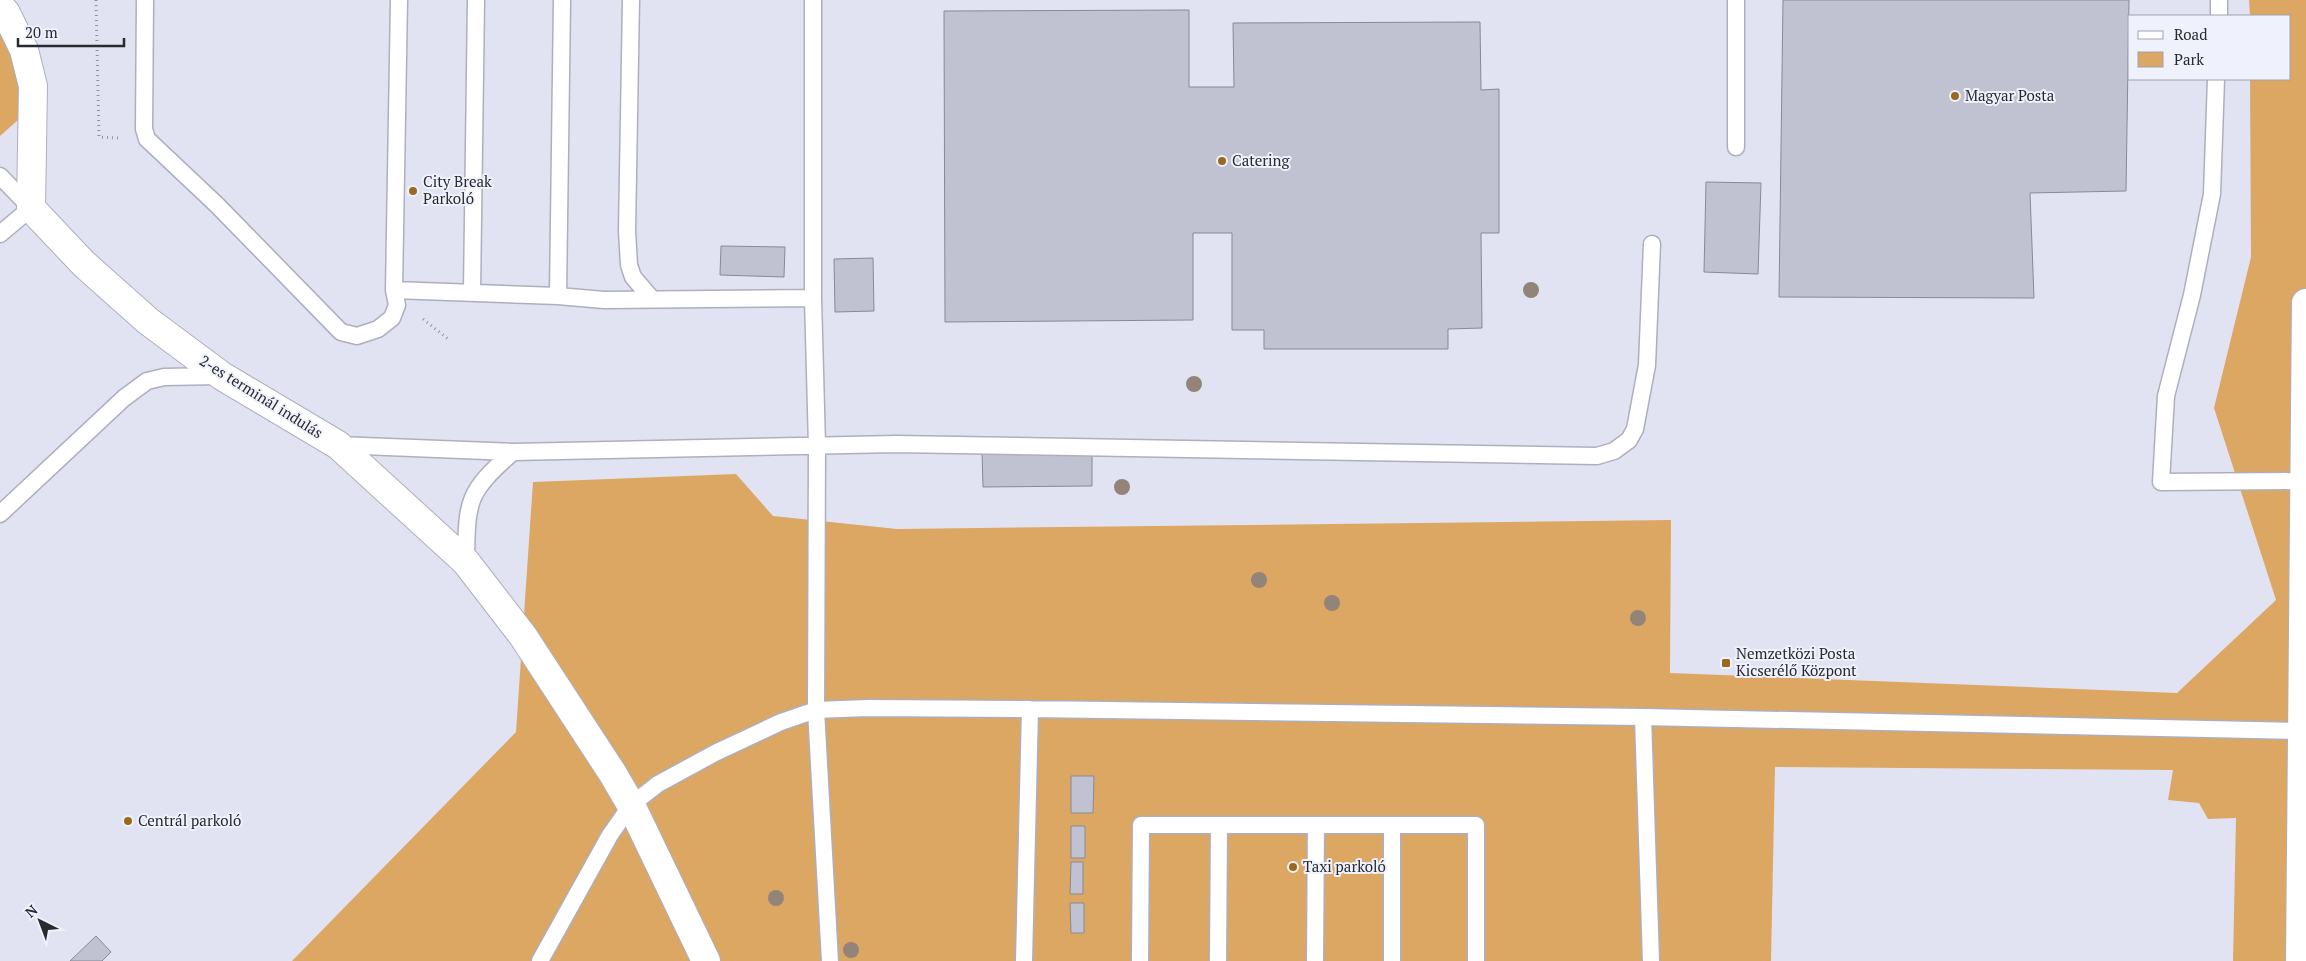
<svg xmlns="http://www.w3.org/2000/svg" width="2306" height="961" font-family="'PT Serif',serif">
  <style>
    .green { fill: #dca763 }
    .building { fill: #c0c2d1; stroke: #878997 }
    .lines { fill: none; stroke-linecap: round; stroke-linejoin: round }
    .service-casing { stroke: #adafbe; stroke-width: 19 }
    .minor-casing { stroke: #adafbe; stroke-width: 30 }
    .tertiary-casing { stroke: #adafbe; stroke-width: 30 }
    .path { stroke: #90919d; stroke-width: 3; stroke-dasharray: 1 4; stroke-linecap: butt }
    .service { stroke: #fff; stroke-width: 16 }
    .minor { stroke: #fff; stroke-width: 28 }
    .tertiary { stroke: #fff; stroke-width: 28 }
    .tree { fill: #928478 }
    .poi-dot { fill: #9b691e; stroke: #eff1fd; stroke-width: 2 }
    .labels { text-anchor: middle; stroke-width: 4; stroke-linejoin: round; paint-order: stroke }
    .poi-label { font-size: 15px; fill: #292a30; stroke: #eff1fd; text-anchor: start }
    .street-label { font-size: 15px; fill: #292a30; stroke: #eff1fd }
  </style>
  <rect width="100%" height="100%" fill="#e1e3f3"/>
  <path class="green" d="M2249,0H2306V961H2233L2236,818L2208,819L2199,803L2168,800L2173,770L1775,767L1771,961H292L516,732L533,482L736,474L773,516L897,529L1671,520L1670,673L2177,693L2276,600L2214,408L2251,257L2250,79H2290V16H2250Z
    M0,28L27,93L18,120L0,136Z"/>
  <path class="building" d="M1783,0H2129L2126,191L2030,193L2034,298L1779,297Z
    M1189,10V87H1234L1233,23L1480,22L1481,90L1499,89V233H1481L1482,328L1448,329V349H1264V330H1232V233H1193V320L945,322L944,11Z
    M1706,182L1761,183L1758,274L1704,272Z
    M721,246L785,247L784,277L720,275Z
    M873,258L874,311L835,312L834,259Z
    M1092,452V486L983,487L982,453Z
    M1071,776H1094L1093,813H1071Z
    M1071,826H1085V858H1071Z
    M1071,862H1083V894H1070Z
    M1070,903H1084V933H1071Z
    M96,936L111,952L102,961H70Z"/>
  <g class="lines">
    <g class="service-casing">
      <path id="service" d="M145,0L144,129L147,139L217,205L341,332L357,336L378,329L392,318L397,305L394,290L399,0
        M631,0L627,231L629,265L633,277L652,299
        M813,0V298L817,446L816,710L830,961
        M2219,16V0
        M2216,79L2212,194L2192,295L2166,396L2161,482L2304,481
        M1736,147V0
        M0,176L31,208L0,234
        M394,290L558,296L604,300L813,298
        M472,292L476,0
        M558,296L562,0
        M338,445L513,452L896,444L1597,456L1614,451L1629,440L1635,429L1647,365L1652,244
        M0,514L124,398L147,381L164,377L219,376
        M466,562C467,501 466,493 513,452
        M1643,717L1651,961
        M540,961L610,835L631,805L658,784L715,753L781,722L816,710L868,708L1030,709L1643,717L2301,731
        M1024,961L1030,709
        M1140,961L1141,825H1476V961
        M1218,961L1219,825
        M1315,961L1316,825
        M1392,961V825"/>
    </g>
    <g class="minor-casing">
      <path id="minor" d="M2300,961L2306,303"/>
    </g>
    <g class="tertiary-casing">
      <path id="tertiary" d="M0,6L6,13L24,50L33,86L31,208L84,264L148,321L222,376L338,445L466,562L523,636L613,774L631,805L706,961"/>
    </g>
    <path class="path" d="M96,0L99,137L118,138
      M423,319L448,339"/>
    <use href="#service" class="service"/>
    <use href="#minor" class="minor"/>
    <use href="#tertiary" class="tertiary"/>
  </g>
  <g class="tree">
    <circle cx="1531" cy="290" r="8"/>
    <circle cx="1194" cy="384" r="8"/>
    <circle cx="1122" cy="487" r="8"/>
    <circle cx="1259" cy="580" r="8"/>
    <circle cx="1332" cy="603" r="8"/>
    <circle cx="1638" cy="618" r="8"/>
    <circle cx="776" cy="898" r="8"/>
    <circle cx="851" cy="950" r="8"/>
  </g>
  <g class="poi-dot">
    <circle cx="1955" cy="96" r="5"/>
    <circle cx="1222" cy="161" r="5"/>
    <circle cx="413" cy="191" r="5"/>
    <rect x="1721" y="658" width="10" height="10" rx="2.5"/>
    <circle cx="128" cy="821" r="5"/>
    <circle cx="1293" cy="867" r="5"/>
  </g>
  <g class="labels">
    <g class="poi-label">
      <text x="1965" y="101">Magyar Posta</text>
      <text x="1232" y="166">Catering</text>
      <text x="423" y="187">City Break<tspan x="423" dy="17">Parkoló</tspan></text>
      <text x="1736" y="659">Nemzetközi Posta<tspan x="1736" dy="17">Kicserélő Központ</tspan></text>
      <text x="138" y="826">Centrál parkoló</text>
      <text x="1303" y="872">Taxi parkoló</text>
    </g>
    <g class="street-label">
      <text transform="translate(261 397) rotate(32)" y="5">2-es terminál indulás</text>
    </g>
  </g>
  <rect x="2128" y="15" width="162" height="65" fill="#eff1fd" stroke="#a0a1ab"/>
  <rect x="2138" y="31" width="25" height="8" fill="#ffffff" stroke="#a0a1ab"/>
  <text x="2174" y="40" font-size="15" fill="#292a30">Road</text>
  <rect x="2138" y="52" width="25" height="15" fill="#dca763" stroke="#a0a1ab"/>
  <text x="2174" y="65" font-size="15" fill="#292a30">Park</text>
  <g transform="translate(40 921) rotate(318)" stroke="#eff1fd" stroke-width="4" paint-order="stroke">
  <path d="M0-4L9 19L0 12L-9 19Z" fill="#292a30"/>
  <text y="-8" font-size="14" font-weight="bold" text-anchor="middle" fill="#292a30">N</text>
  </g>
  <path d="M18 38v8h106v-8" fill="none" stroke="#292a30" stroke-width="2.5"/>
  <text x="25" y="38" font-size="15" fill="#292a30" stroke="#eff1fd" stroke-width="4" paint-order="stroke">20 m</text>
</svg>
